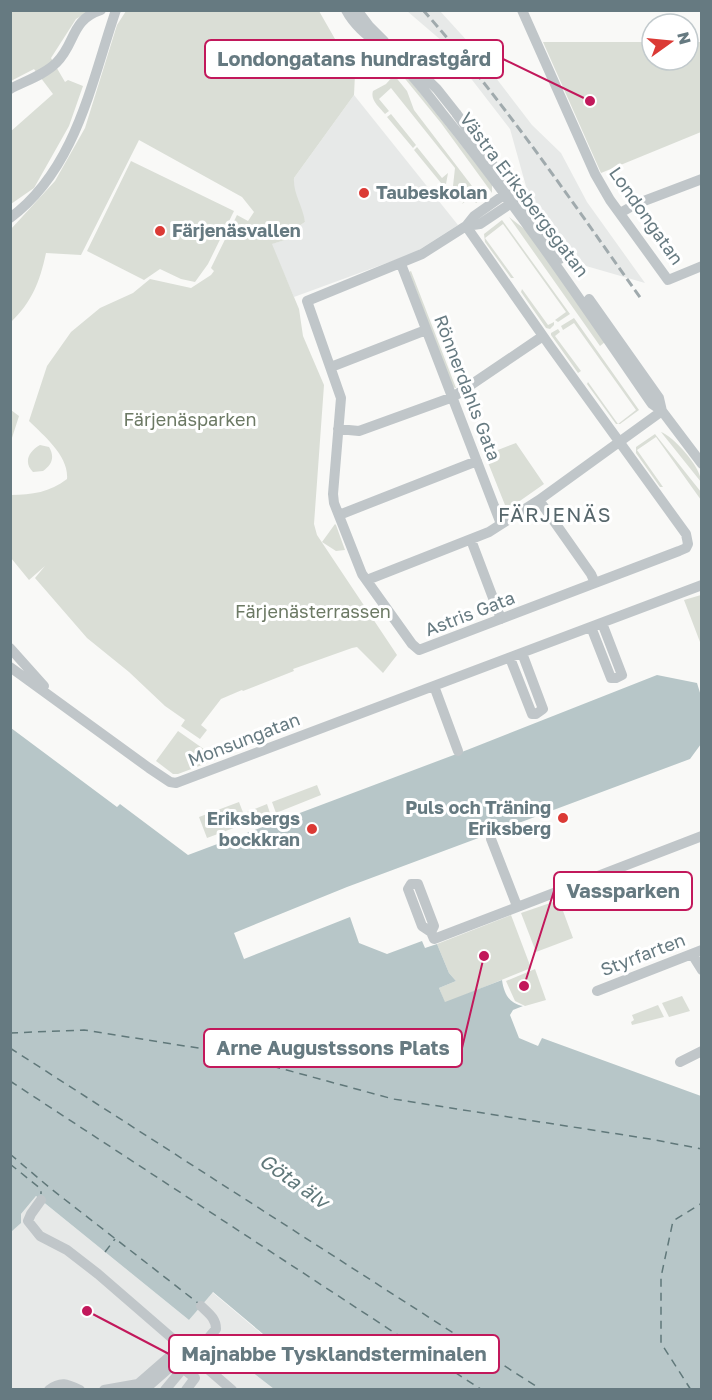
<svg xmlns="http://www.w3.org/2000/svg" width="712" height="1400" font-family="'Golos Text',sans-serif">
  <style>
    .built { fill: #e7e9e8 }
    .green { fill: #daded6 }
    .water { fill: #b7c6c8 }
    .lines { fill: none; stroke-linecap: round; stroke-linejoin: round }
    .ferry { stroke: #60787a; stroke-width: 1.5; stroke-dasharray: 8 6; stroke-linecap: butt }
    .minor { stroke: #c0c6c9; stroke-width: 10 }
    .rail { stroke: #a0aaad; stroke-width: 3; stroke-dasharray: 9 4.5; stroke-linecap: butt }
    .poi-dot { fill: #db3a35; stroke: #fff; stroke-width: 2 }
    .labels { text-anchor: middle; stroke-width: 6; stroke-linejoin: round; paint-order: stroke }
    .poi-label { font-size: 18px; font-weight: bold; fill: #667a81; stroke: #fff; text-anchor: start }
    .street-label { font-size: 18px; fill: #667a81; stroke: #fff }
    .park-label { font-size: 18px; fill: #6c7964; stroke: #fff }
    .neighbourhood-label { font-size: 20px; letter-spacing: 1.5px; fill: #57676c; stroke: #fff }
    .water-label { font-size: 20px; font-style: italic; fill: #60787a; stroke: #fff }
    .leader { fill: none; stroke: #c2185b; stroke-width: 2 }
    .callout-dot { fill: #c2185b; stroke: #fff; stroke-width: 2 }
    .callout { fill: #fff; stroke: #c2185b; stroke-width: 2 }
    .callout-label { font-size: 20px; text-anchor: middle; font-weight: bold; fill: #667a81 }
  </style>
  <rect width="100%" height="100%" fill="#f9f9f7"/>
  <path class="built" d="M407,11H440L470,44L532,125L561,153L587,202L645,283L586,266L529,197L510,129L442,41Z
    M354,95L458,225L414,253L294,297L271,244L285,240L290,232L305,222L293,189L294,178Z
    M36,1196L189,1320L212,1292L269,1340L247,1368L274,1389L11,1390V1232L20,1223L21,1214Z"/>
  <path class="green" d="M11,11H90L76,19L51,58L65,82L68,80L83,86L69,126L34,188L11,204L10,132L53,94L34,69L11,81Z
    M126,11H319L355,74L354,95L294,178C293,194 303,206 305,222L290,232L285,240L272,244L294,297L299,309L303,336L324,385L314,524L317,535L397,655L383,673L357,647L352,648L293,669L294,671L243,691L242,690L221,699L201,725L207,730L200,739L181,726L185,720L165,706L129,672L87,638L35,578L45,566L29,580L11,558V495C32,495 50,492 67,479C69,456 44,436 29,421L47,366L71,332L100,308L133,293L150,279L191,288L211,275L214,271L211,268L237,215L248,221L254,212L242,197L139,140L81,255L46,253C40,281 32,302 11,322V229L55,181L85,128L117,25Z
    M543,42H652V60H688V42H701V132L601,173Z
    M381,52L398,65L492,184V193L441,123L393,64Z
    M394,75L407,91L414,110L475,190L453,186L455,168L391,88L379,99L389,111L385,114C379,107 370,100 373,91L386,84Z
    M391,114L416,145L413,148L387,117Z
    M417,147L442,178L448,173L446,184L441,183L414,150Z
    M131,161L234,211L208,264L195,282L181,279L160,269L144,280L87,251Z
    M456,191L478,195L483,193L486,196L476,203L471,197L462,204L464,201L462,198L456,200L454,197Z
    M509,217L527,231L605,342L600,346Z
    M502,220L570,314L558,322L555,320L566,312L503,224L485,238L514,278H511L485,242L484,234Z
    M411,271L456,388H455L452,386L409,272Z
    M522,289L548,325L554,322V325L550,329L546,328L521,292Z
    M574,318L639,410L620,424H616L587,384L588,382L618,424L636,410L574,323L563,330L561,326Z
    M558,329L560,332L555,336L581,371L578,373L551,335V333Z
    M11,410L19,416L11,441Z
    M661,432C673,436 702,468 701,482Z
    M655,434L701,492V500L656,437L637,450L663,487H660L636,453V447Z
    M516,443L544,484L507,510L485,455Z
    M40,445L49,447C55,457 52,465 43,471L33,472C23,462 29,451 40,445Z
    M335,524L336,525L345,550L336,551L322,542Z
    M701,595L702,639L700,642L684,600Z
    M178,731L218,759L178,774H173L156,761Z
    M317,785L321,795L276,813L272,802Z
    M239,802L247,823L207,838L199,817Z
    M267,804L270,813L250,821L247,812Z
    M559,900L573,938L536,952L521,913Z
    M511,915L531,968L445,1003L439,988L456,981L449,973L437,944Z
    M535,969L546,1000L525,1006L515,1001L506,981Z
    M682,996L690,1011L669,1017L662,1003Z
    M658,1005L664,1017L632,1025L631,1022L634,1020L632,1015Z"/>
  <path class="water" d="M657,675L697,683L701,696V744L690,759L347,887L234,933L244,959L350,917L359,943L387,954L422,941L425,948L437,944L449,973L456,981L439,988L445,1002L502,980C504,994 509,1003 523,1006L513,1010L510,1015L519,1038L538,1046L542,1038L701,1096V1389H274L247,1368L269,1339L213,1292L189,1320L36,1196L21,1214V1223L11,1232V728L117,807L120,804L188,855L467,750Z"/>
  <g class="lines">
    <path class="ferry" d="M10,1033L84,1030L217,1051L393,1099L650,1139L702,1149
      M10,1048L542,1390
      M10,1081L482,1390
      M10,1154L50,1188L198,1303
      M10,1164L41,1189V1194
      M105,1252L115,1239
      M691,1390L661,1343V1277L673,1221L702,1203"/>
    <path class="minor" d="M346,10C358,33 381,44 398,61C414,76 428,95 442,113C517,206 584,305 652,404L662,411L702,464
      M357,10L369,26L384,41
      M522,10L595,174L610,200L668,280L702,266
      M401,54L437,89L456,113L560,259
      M10,89C25,81 44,75 56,63C76,44 70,20 101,10
      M620,213L636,204L702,179
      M10,218C76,169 91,83 116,10
      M466,226L550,346L686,534L688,544L686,548L679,551L419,650L412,644L362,574L334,503L333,494L341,398L307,301L422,254L466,226L474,216L511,190
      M466,226L480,224L516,200
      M401,264L501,524
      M589,299L659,398L662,411
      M331,367L426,330
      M338,429L359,431L453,397L543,336
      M539,500L591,574L595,583
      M339,515L477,461
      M471,540L501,619
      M367,580L489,532L539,500L662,411
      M591,627L611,678H616L622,675L602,623
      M10,648L44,686
      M510,658L532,714H536L543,709L522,653
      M10,667L149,768L170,782L176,783L702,585
      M434,686L458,751
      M491,839L517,906
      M431,932L434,926L418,884H411L408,889L422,926L431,932L434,939L702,836
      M692,954L702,970
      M597,991L702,950
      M680,1062L702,1051
      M41,1200L31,1214L28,1221L40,1236L67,1250L98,1274L232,1390
      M49,1390C61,1381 67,1384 80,1390
      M104,1390L138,1384L169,1357L195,1378L186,1390
      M144,1390L176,1362
      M165,1390L216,1329C216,1318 208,1313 201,1306"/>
    <path class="rail" d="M423,10C504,101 572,202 642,300"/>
  </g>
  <g class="poi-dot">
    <circle cx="364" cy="193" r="6"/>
    <circle cx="160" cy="231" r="6"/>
    <circle cx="563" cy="818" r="6"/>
    <circle cx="312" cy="829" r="6"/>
  </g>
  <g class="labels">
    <g class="poi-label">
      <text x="376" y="199">Taubeskolan</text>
      <text x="172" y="237">Färjenäsvallen</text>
      <text x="551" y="814" text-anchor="end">Puls och Träning<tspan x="551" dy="21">Eriksberg</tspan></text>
      <text x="300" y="825" text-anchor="end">Eriksbergs<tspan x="300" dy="21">bockkran</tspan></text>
    </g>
    <g class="street-label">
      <text transform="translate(524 195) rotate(53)" y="6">Västra Eriksbergsgatan</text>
      <text transform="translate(646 216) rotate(55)" y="6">Londongatan</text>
      <text transform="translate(467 388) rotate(69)" y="6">Rönnerdahls Gata</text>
      <text transform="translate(470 614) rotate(-21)" y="6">Astris Gata</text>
      <text transform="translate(244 740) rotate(-21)" y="6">Monsungatan</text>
      <text transform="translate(643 955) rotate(-21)" y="6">Styrfarten</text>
    </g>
    <g class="park-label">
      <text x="190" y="426">Färjenäsparken</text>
      <text x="313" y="618">Färjenästerrassen</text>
    </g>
    <g class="neighbourhood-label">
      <text x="555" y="522">FÄRJENÄS</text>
    </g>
    <g class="water-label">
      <text transform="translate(294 1181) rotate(35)" y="7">Göta älv</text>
    </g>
  </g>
  <path class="leader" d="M590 101L503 59M524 986L554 891M484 956L462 1048M87 1311L169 1354"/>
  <g class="callout-dot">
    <circle cx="590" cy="101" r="6"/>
    <circle cx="524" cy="986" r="6"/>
    <circle cx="484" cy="956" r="6"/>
    <circle cx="87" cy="1311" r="6"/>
  </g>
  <g class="callout">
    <rect x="205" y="40" width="298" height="38" rx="6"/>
    <rect x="554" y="872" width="138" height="38" rx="6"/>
    <rect x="204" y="1029" width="258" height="38" rx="6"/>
    <rect x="169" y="1335" width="330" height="38" rx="6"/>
  </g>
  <g class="callout-label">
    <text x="354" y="66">Londongatans hundrastgård</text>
    <text x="623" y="898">Vassparken</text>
    <text x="333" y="1055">Arne Augustssons Plats</text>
    <text x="334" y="1361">Majnabbe Tysklandsterminalen</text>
  </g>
  <rect width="712" height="1400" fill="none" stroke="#667a81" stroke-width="24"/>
  <g transform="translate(670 42) rotate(75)"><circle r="28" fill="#ffffff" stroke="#c2cacd" stroke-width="1.5"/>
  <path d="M0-4.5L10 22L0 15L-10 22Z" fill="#db3a35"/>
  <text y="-9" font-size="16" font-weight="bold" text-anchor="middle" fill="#667a81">N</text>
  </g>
</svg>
